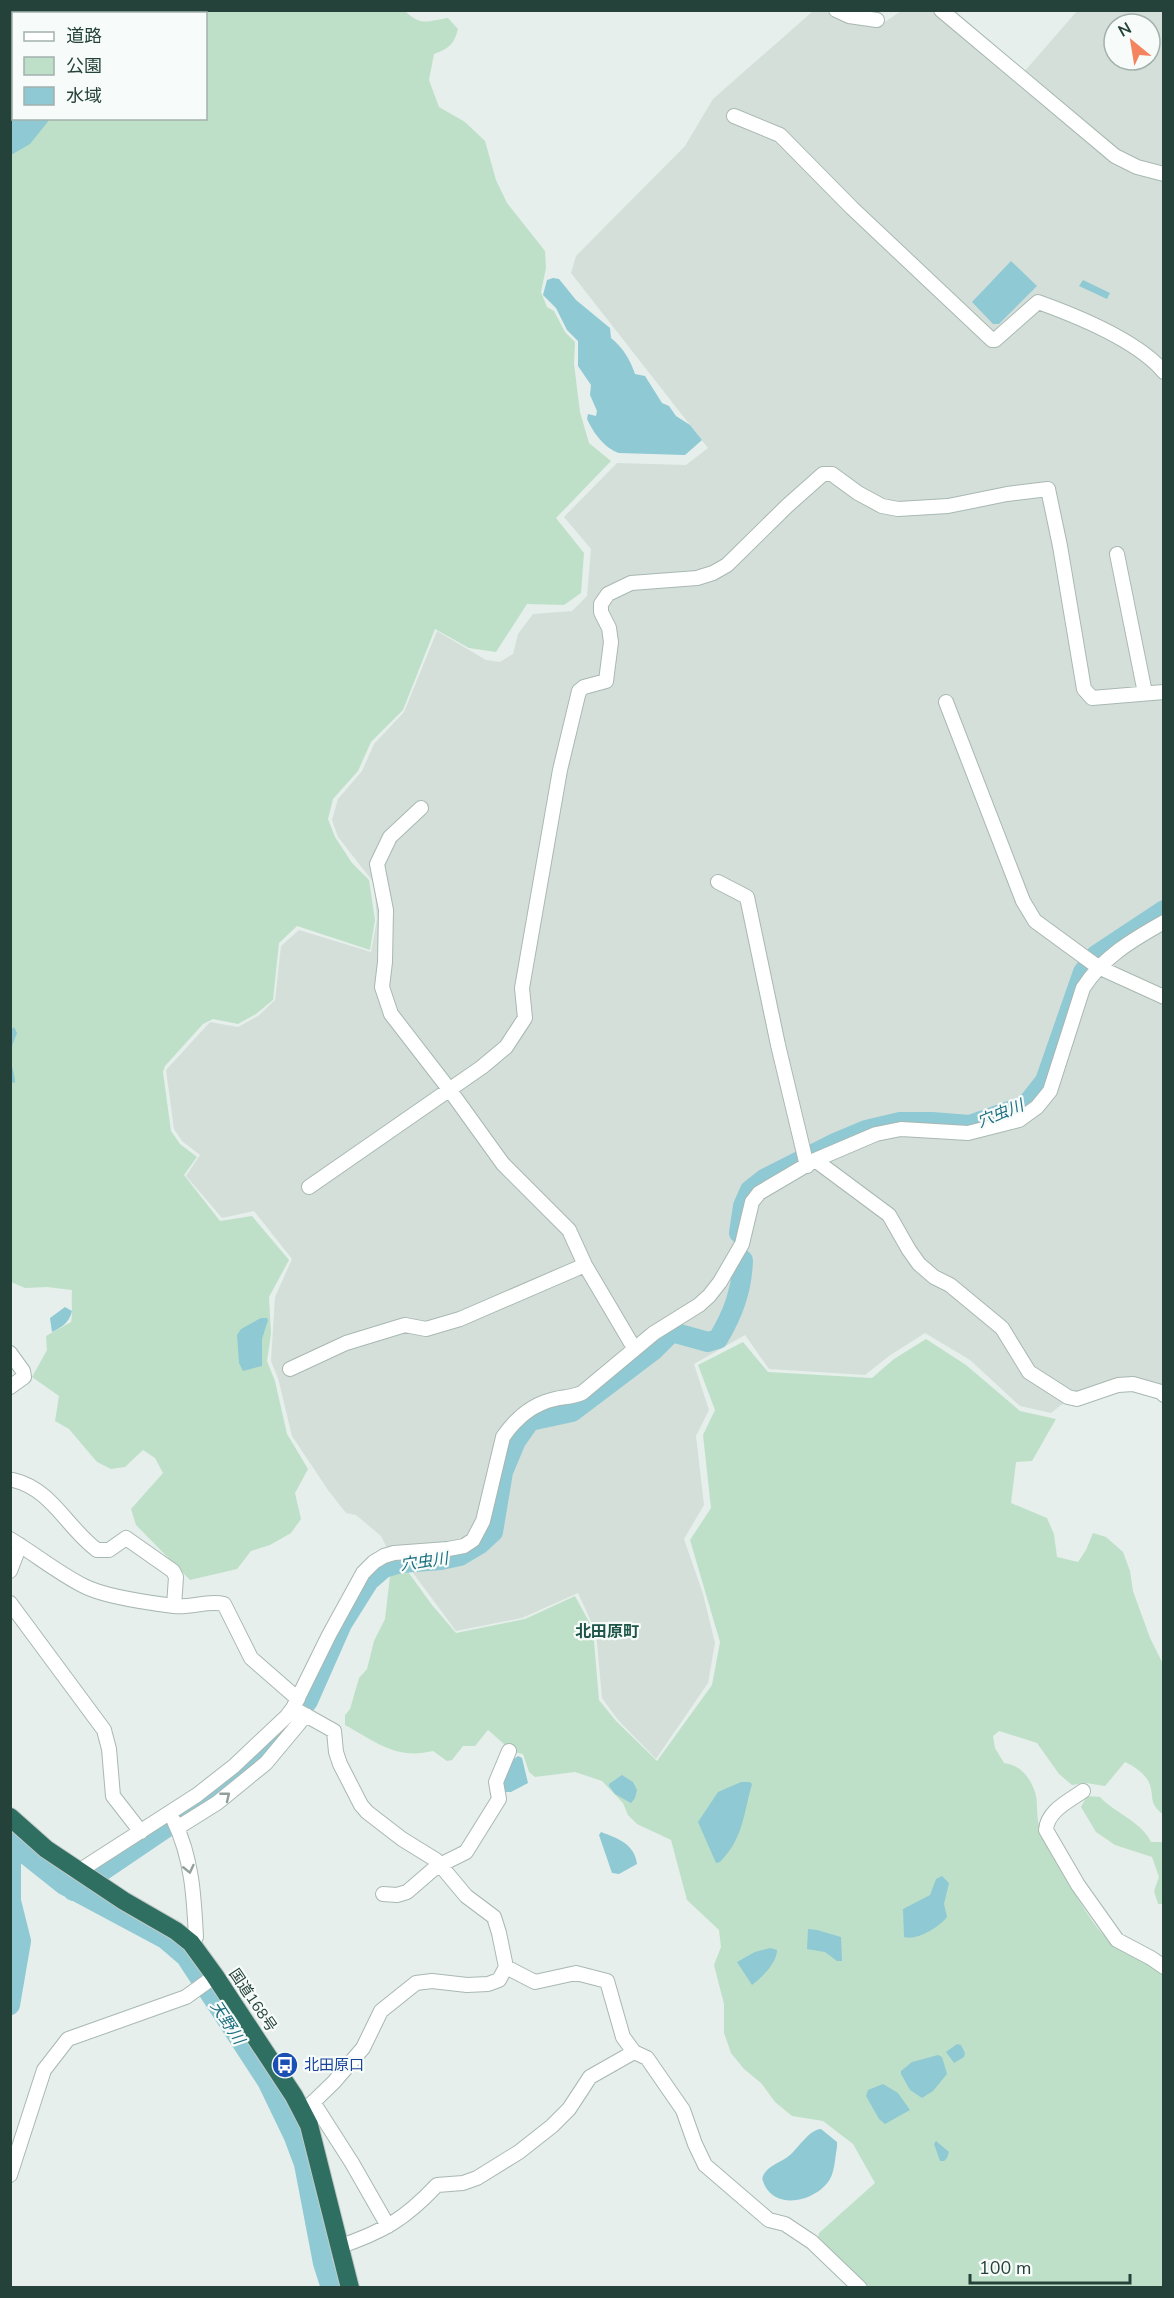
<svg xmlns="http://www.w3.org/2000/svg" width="1174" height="2298" font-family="'Nunito Sans','Noto Sans JP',sans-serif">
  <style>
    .built { fill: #d4dfda; fill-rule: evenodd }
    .green { fill: #bfe0c8; fill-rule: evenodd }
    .water { fill: #8ec9d4 }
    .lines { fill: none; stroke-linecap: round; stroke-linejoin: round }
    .river { stroke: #8ec9d4; stroke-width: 20 }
    .minor-casing { stroke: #a8b8b2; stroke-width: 16 }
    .highway-casing { stroke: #c2cac8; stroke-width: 20 }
    .minor { stroke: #fff; stroke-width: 14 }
    .highway { stroke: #2f6f62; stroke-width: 18 }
    .oneway { stroke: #92a09c }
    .labels { text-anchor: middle; stroke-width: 4.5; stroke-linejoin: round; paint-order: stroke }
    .street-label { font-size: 15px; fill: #24423a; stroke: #f7fbf9 }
    .transit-label { font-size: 15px; fill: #164399; stroke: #f7fbf9; text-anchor: start }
    .water-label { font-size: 16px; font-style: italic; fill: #1c6f80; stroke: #f7fbf9 }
    .neighbourhood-label { font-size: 16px; font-weight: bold; fill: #1f5548; stroke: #f7fbf9 }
  </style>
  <rect width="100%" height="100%" fill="#e6efeb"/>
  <path class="built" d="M813,11H825L839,19L879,26L901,11H950L1024,72L1077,11H1163V1391L1152,1384L1074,1395L1051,1413L1020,1406L970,1360L925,1333L889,1356L865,1375L769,1369L745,1335L694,1364L709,1410L696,1436L704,1505L684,1539L703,1594L715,1643L708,1683L656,1759L618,1720L602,1698L596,1632L578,1593L522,1618L456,1631L402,1558L394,1562L381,1536L356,1515L346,1513L328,1490L292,1436L278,1378L271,1361L275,1297L292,1259L254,1211L222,1218L186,1176L200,1155L182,1141L174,1129L166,1070L210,1022L238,1027L258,1016L275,1000L281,946L299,930L371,952L377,919L374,883L338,837L332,820L338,799L362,771L374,744L404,712L437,631L486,660L500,662L513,654L518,634L533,614L572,611L587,596L591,549L564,517L617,463L686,465L708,448L571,273L576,256L685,146L713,99ZM1114,24H1150V60H1114Z"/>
  <path class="green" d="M404,10C421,27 427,21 448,18L458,29C454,44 449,49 434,54L429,80L439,107L465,122L485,141L496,180L507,203L545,251L546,268L541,292L547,307L554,311L565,332L575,342L574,364L580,412L589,443L611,461L556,518L584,553L581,593L564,605L527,604L496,652L469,648L435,629L403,710L371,742L358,771L333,799L328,819L335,837L352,863L369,880L375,920L370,950L297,926L279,943L273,1000L256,1014L238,1024L213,1019L203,1024L165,1066L163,1072L171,1131L180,1144L197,1157L184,1175L220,1221L252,1216L289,1260L269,1297L271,1334L267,1361L275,1381L287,1434L308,1469L295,1493L301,1519L291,1533L270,1545L251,1551L237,1569L190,1580L136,1525L131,1509L163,1473L155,1458L143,1450L125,1467L111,1469L97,1462L69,1429L55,1421L59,1396L32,1377L47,1350L46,1336L71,1322C73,1311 71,1301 72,1290L47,1287L25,1288L11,1282L10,11ZM14,14H206V118H14Z
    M926,1339L966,1365L1020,1411L1056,1419L1032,1461L1016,1462L1011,1503L1047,1518L1054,1534L1057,1557L1078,1562L1086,1550L1093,1533L1106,1537L1123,1552L1130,1571L1133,1591L1150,1638L1163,1664V1814C1149,1804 1154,1798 1150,1785C1147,1775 1134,1766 1125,1762L1105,1786L1086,1783L1072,1785L1059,1774L1037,1743L999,1731L993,1736L995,1748L1004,1763C1021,1765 1032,1779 1036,1796C1038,1806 1036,1818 1040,1828C1047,1848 1090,1924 1106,1937C1124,1952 1145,1960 1163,1974V2287H870L825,2248L818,2238L819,2233L875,2183L853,2144L823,2121L792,2116L775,2102L761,2083L744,2069L731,2053L724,2033V2004L714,1965L721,1947L719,1930L687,1900L671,1840L637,1824L628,1815L623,1803L602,1781L575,1772L535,1777L529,1772L523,1754L513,1752L488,1730L475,1746H463L452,1760L447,1761L433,1751C396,1760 376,1742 345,1725V1715L350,1709L359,1678L367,1669L374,1641L385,1619L390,1576L397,1570L406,1569L432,1605L456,1633L525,1619L575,1596L593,1629L599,1700L616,1721L657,1761L712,1685L720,1642L690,1540L711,1508L703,1435L715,1410L698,1365L743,1342L768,1372L872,1378L894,1359Z
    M1087,1796L1100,1797C1115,1813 1142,1822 1151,1842H1163V1904H1158L1154,1891L1159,1877L1152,1857L1115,1845L1096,1832L1081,1807Z"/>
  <path class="water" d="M11,101H13L14,118L50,119L30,144L11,155Z
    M1011,261L1037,286L999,324H993L972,302Z
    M553,278L559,279L576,300L610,328L611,338C623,348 630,359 635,374L645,376L662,403L669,406L676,416L690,425L702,440L685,455L619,453C604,448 593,432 587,419L588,414L596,416L597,411L590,395L591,385L578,366V341L567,330L556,308L543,295L547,280Z
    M1083,280L1110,293L1107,299L1079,286Z
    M14,1027L17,1033C14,1041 10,1049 11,1058C11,1067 15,1074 15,1083L10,1082L11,1030Z
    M65,1307L72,1311C69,1323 62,1327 52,1332L50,1318Z
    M261,1318H267L268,1320L262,1339V1366L243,1371L239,1363L237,1335L241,1329Z
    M518,1756L522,1758L528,1783L511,1792H500C501,1779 506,1763 518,1756Z
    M622,1775L633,1782L637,1790L635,1798L631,1803L615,1794L609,1786V1784Z
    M741,1782H750L752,1784C743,1815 744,1837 720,1862L716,1863L698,1822L718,1792Z
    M601,1832C617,1838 635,1844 637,1864L619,1874L612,1873L599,1835Z
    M942,1876L949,1883L944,1904L947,1917C939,1927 917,1941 904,1937L903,1909L930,1895L936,1879Z
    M808,1929L817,1930L841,1937L842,1961H837L825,1952L807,1949Z
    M770,1948L777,1950C777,1963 762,1977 752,1985L737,1962L755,1952Z
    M957,2044L961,2045L965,2053L964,2057L954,2063L946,2052Z
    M938,2055L942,2057L947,2074L933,2091L922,2098L910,2090L901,2074V2071L912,2062Z
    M883,2084L898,2093L910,2110L885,2124L879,2119L866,2096L868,2090Z
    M821,2129L837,2142V2147C835,2157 835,2170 830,2179C818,2200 778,2211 765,2186C763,2181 761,2179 764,2174C769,2165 782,2162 790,2155C799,2147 809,2130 821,2129Z
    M936,2141L949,2152L947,2158L944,2161H940L934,2144Z"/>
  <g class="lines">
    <path class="river" d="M739,1233L743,1206L750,1190L764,1179L835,1143L866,1130L900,1122H932L970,1125L1026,1105L1045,1081L1083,972L1096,955L1164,910
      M10,1842L64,1885L165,1939L186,1957L267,2081L294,2137L304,2164L323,2263L331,2288
      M73,1891L222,1790L280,1736L308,1701L342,1624L369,1581L384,1568L401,1563L441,1560L460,1556L480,1544L493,1532L503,1472L516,1441L530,1421L572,1412L654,1350L672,1332L708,1342L718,1339C733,1314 742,1290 743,1260
      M10,2005L21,1941L11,1901V1843"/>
    <g class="minor-casing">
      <path id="minor" d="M836,10L849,16L877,20
        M941,10L1115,156L1137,167L1164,174
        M734,116L780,135L852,208L992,340H995L1038,302C1077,316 1137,340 1164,372
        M1117,554L1145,693
        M946,702L1023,901L1035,921L1098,967L1164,997
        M421,808L390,837L377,864L386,910L385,962L382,987L391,1014L449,1089L503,1164L569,1230L585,1265L634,1348
        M718,882L747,897L778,1045L807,1166
        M815,1160L889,1215L909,1250L919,1264L934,1277L950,1285L1002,1328L1029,1372L1068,1397L1077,1399L1118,1385L1133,1384L1161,1392L1164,1395
        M309,1187L482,1067L506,1047L525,1018L522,988L560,770L579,691L584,687L606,681L611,642L609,628L601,612V604L608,594L631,583L697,578L713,573L727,565L787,506L823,474H832L858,493L882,506L898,509L948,506L1007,494L1048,489L1060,546L1084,689L1092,698L1164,692
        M10,1353L23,1371L24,1377L10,1387
        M290,1369L346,1343L405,1325L426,1329L460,1319L585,1265
        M13,1480C52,1489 67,1528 97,1550H109L126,1538L173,1571L176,1577L174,1606
        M10,1539C35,1554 58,1573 84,1586C105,1597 150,1603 174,1606C192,1608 207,1600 224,1604L251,1658L298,1699
        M10,1571L20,1545
        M10,1603L104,1730L109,1749L113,1796L141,1832
        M293,1708L334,1731L336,1752L340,1764L361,1805L367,1812L402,1839L436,1860L466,1896L494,1917L499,1933L506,1967L499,1980L488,1984L467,1985L432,1981L416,1983L381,2011L363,2048L334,2082L303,2112
        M1083,1791C1069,1801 1047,1811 1046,1830L1078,1885L1117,1940L1151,1958L1164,1967
        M174,1821C192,1858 194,1897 196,1937L191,1943
        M177,1828L217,1803L266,1763L306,1715
        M79,1871L197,1795L234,1766L287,1716L293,1708L329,1635L363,1573L374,1562L384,1556L394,1553L448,1549L464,1546L473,1540L483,1521L503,1437C516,1418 532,1404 555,1399C564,1397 573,1397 582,1393L654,1333L699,1305L709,1296L720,1282L742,1244L752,1202L759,1193L815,1160L876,1134L901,1129L968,1133L1019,1120L1037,1107L1050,1091L1083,988C1103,957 1132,940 1164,922
        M383,1894L397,1895L407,1892L436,1867L466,1852L499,1799L496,1782L509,1751
        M506,1967L535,1982L576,1973L607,1981L623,2037L634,2052L647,2058L683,2110L695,2144L705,2165L769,2220L785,2224L812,2242L860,2288
        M313,2102L352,2163L388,2226
        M10,2175L44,2070L68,2039L186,1997L215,1976
        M338,2247C383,2232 405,2219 437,2185L463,2183L477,2178L519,2152L552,2126L569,2109L590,2077L634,2052"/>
    </g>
    <g class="highway-casing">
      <path id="highway" d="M10,1817L46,1849L124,1901L176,1931L191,1943L215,1976L294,2096L309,2125L350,2288"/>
    </g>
    <use href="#minor" class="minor"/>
    <use href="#highway" class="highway"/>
  </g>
  <defs><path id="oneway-chevron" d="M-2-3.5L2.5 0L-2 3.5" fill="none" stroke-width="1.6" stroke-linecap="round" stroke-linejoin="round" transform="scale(1.5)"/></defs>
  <g class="oneway">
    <use href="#oneway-chevron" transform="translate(226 1796) rotate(-39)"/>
    <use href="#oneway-chevron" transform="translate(189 1869) rotate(77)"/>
  </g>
  <defs>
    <g id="bus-disc" transform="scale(1.35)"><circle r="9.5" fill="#1a4fb4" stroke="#f7fbf9"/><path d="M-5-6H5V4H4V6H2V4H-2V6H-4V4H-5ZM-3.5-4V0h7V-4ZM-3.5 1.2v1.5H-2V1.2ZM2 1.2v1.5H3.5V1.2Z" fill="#fff"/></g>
  </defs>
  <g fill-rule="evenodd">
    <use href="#bus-disc" x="285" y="2065"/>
  </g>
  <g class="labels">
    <g class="street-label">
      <text transform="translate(253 2000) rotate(56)" y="5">国道168号</text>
    </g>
    <g class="transit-label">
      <text x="304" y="2070">北田原口</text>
    </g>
    <g class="water-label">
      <text transform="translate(1000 1113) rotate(-22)" y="6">穴虫川</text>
      <text transform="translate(424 1561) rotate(-8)" y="6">穴虫川</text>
      <text transform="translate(228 2022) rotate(57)" y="6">天野川</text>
    </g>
    <g class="neighbourhood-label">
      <text x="607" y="1637">北田原町</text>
    </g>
  </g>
  <rect width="1174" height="2298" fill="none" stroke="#24423a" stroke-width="24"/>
  <rect x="12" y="12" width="195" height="108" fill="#f7fbf9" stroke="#a3b1ad" stroke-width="1.5"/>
  <rect x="24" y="32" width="30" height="9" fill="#ffffff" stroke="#a3b1ad" stroke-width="1.5"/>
  <text x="66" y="42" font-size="18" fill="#24423a">道路</text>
  <rect x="24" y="57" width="30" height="18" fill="#bfe0c8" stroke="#a3b1ad" stroke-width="1.5"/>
  <text x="66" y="72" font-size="18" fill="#24423a">公園</text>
  <rect x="24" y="87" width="30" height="18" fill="#8ec9d4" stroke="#a3b1ad" stroke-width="1.5"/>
  <text x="66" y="102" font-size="18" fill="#24423a">水域</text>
  <g transform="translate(1132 42) rotate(330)"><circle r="28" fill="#f7fbf9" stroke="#a3b1ad" stroke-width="1.5"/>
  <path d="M0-4.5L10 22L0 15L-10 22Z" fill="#f4845f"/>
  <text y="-9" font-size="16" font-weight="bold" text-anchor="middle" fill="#24423a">N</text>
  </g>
  <path d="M970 2274v9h160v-9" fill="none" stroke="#24423a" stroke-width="3"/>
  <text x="979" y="2274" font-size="18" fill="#24423a" stroke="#f7fbf9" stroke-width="4.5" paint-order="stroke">100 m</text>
</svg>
